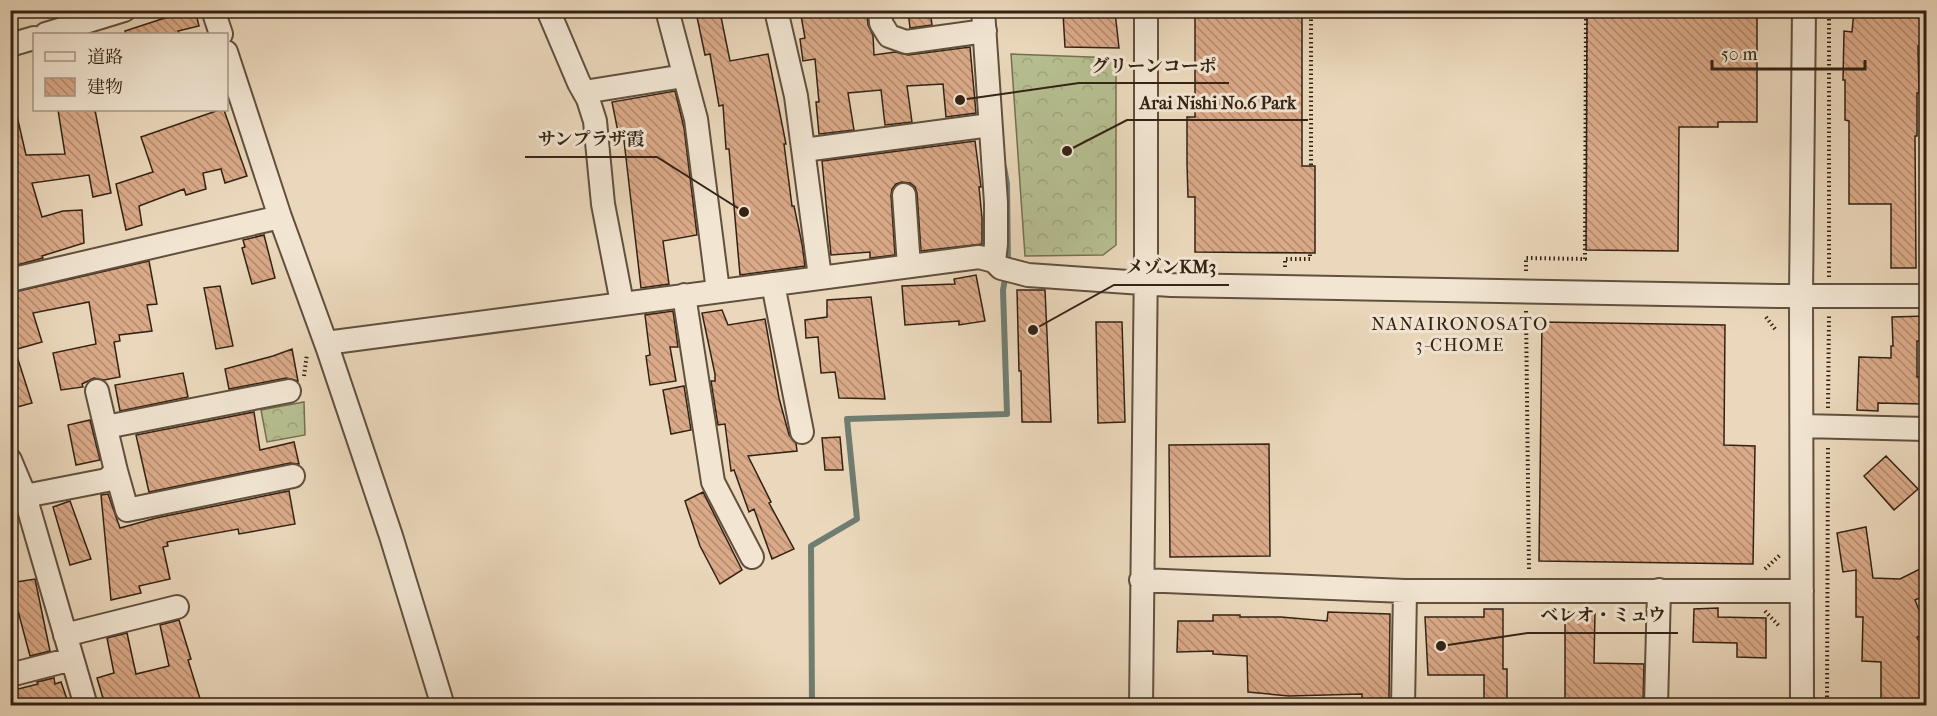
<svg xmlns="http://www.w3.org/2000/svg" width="1937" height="716" font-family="'IM FELL French Canon','Noto Serif JP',serif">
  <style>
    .forest { fill: url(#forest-crowns); stroke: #747052; stroke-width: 1.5 }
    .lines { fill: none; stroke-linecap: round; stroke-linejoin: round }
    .stream { stroke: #707d71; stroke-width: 6 }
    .building { fill: url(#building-back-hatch); stroke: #332214; stroke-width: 1.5 }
    .minor-casing { stroke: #61503e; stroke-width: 26 }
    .path { stroke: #332214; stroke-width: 4; stroke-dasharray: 1.5 3; stroke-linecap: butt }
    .minor { stroke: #f2e6d3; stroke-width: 22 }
    .labels { text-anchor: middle; stroke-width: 6; stroke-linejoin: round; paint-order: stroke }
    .neighbourhood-label { font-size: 18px; letter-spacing: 1.5px; fill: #332214; stroke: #f2e6d3 }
    .leader { fill: none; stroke: #332214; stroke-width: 2 }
    .callout-dot { fill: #332214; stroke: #f2e6d3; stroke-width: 2 }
    .callout-label { font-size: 18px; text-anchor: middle; font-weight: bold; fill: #332214; stroke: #f2e6d3; stroke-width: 6; stroke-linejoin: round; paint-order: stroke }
  </style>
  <defs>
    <pattern id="forest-crowns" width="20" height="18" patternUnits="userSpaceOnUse" patternTransform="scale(1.5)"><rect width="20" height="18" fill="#b6bf91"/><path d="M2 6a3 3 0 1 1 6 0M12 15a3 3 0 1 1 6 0" fill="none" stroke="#9da47c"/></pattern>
    <pattern id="building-back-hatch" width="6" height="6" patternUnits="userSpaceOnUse" patternTransform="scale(1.5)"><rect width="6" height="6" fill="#dbaa89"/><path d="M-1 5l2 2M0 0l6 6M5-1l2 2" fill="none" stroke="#b28a6f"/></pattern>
  </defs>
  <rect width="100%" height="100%" fill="#ebd8bc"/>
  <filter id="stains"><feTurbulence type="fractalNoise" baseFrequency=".00333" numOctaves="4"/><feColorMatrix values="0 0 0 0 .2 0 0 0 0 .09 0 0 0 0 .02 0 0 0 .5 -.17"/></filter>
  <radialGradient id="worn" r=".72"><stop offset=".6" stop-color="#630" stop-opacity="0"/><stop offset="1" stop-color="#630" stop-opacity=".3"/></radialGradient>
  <path class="forest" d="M1011,54L1116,58V245L1103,255L1025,256Z
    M304,402L305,435L267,442L261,410Z"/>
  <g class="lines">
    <path class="stream" d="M1004,167L1007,184L1008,264
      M812,706L811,546L857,519L847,419L1007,414L1003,290L1006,274"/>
  </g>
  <path class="building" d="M175,10H195L199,26L178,31L180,34H126L125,31L177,14Z
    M800,10H867L868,25L873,35L874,55L895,52L908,55L970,47L976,113L946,117L943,84L907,86L912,122L885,125L881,90L848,93L854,130L819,134L816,102H819L815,59L803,61L800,39L805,38Z
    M908,10H930L932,25L910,28Z
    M1195,10H1302V166H1315V253L1195,252V197H1188L1187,164V117H1195Z
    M1587,10H1757V122H1718V127H1679L1678,251L1586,250Z
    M1854,10H1925L1926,46H1918L1919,93H1917V136H1915L1916,268H1891V204H1849V121L1845,120V80H1843L1844,31L1852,32Z
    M720,12L730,61L768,54L786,144H784L792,206H794L802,244L805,266L740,275L729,149H726L723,105L719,106L710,54L705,55L697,17Z
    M1115,12L1119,48L1065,47L1063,13Z
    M675,91L684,128L697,235L663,241L669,284L641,288L623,132H618L612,102Z
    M58,110H95L111,193L93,197L89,175L32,183L42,217L63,211L82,210L84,243L42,256L43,258L17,265L10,240V116H17L26,155L65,154Z
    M219,110H224L247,176L225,183L221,169L203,173L206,189L186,195L184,189L139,206L142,225L126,230L116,184L153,172L141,137Z
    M975,141L981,187H979L982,218V244L921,251L917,193L915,187L910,183L902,182L896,184L892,189L891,195L895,255L870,258V252L831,255L822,161Z
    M264,235L275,278L252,284L242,248L245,247L243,240Z
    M149,261L157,304L147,305L152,331L119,335L120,341L114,342L120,377L104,380L94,378L82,384L83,387L61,390L53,353L96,344L89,302L33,313L42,342L17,349L11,325L13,324L10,293Z
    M976,275L985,321L959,325V321L905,325L902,286L955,284L954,279Z
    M220,286L233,346L216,349L204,288Z
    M1017,290H1045L1051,422H1022L1021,371H1019Z
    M871,297L885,399L839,398L835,372L821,373L818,337L806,338L805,320L827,317V300Z
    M722,310L728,325L765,319L779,398L789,435L796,443L797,451L748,456L771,502L769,503L794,549L772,559L754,509L749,512L734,470L731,471L725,424L718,425L711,381H715V374L702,313Z
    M673,311L678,347H670L676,381L650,385L646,356L650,355L645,315Z
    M1926,316V341H1917V377H1923V404L1878,403V411L1857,410L1859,357L1891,358V346H1893L1892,317Z
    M1096,322H1122L1125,422L1098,423Z
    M1542,322L1725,325L1724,445L1755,446L1753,564L1539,561Z
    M10,347H14L32,403L10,409Z
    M292,349L298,381L286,378L229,389L225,369L273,356Z
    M183,373L188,397L120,411L115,385Z
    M684,386L691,430L671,434L663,390Z
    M254,412L260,450L294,442L299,464L290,463L149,492L136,435Z
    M90,420L100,460L76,465L68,425Z
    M840,437L843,470H825L822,438Z
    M1269,444L1270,556L1170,557L1169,445Z
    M1886,456L1918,489L1894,510L1864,476Z
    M289,491L295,524L239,534L238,529L167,542L168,546L163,547L170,579L139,586L141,593L111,600L101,495L108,494L120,528L156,518Z
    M703,492L742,570L720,584L700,546L685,501Z
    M70,501L91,559L70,565L53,507Z
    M1866,527L1873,578L1900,579L1926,566V595L1915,600L1926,628V633L1917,637L1926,655V695L1912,702H1881V662L1862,661L1863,617H1856V570L1843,572L1837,533Z
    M35,579L50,651L30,656L18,611L12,612L10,583Z
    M1718,608V617L1766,618V658L1737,657V643L1693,642L1694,609Z
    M1484,609H1503V669H1507V699L1484,700V675H1428L1425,617H1484Z
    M1328,612L1390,614L1389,698L1362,699V694L1289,696L1248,692L1247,656L1213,654V651L1177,652L1178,621H1213V615H1240V617H1281L1327,621Z
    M1565,612L1595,613L1594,663L1644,664L1643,703L1565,704Z
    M179,620L191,659L188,660L202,705H105L97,678L114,673L107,638L127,633L136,674L169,666L160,625Z
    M54,678L55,684L61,682L69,705H10V691L38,684L37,682Z"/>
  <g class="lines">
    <g class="minor-casing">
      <path id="minor" d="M213,10L221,34
        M548,10L579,83L588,99L595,121L603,204L622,303
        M667,10L696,119L718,291
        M776,10L796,96L820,277
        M880,10L881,23L889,36L906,42L985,31
        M983,10L996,203V244L994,261
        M46,34L124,10
        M10,45L34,38
        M226,52L280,217L328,349L391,536L443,706
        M584,92L684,76
        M804,150L990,125
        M904,195L909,266
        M10,280L280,217
        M773,284L802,432
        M684,295L713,482L752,557
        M326,343L979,257L994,261L1001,268L1028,275L1171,285L1778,296H1926
        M1802,426L1926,429
        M106,427L289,391
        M10,460L25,496L86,706
        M116,471L127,510L293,476
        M25,496L107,480L116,471L97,391
        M1141,580L1405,591H1802
        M65,635L177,607
        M10,675L72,659
        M1141,706L1146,259V10
        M1403,706L1405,591
        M1656,706L1659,590
        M1802,706L1801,295L1804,10"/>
    </g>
    <path class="path" d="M1829,10V277
      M1311,165V10
      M1285,267V259H1310V254
      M1526,271V258L1585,259L1586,10
      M1526,311L1529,570
      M1766,317L1775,329H1778
      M304,376L307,354
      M1828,408L1829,316
      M1765,569L1780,555
      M1765,611L1779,626
      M1827,706L1828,445"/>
    <use href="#minor" class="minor"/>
  </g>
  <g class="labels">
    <g class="neighbourhood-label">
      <text x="1460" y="330">NANAIRONOSATO<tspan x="1460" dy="21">3-CHOME</tspan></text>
    </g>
  </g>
  <path class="leader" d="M960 100L1079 83H1229M1067 151L1127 120H1308M744 212L657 157H525M1033 330L1114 285H1229M1441 646L1528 633H1678"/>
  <g class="callout-dot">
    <circle cx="960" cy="100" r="6"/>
    <circle cx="1067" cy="151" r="6"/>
    <circle cx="744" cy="212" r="6"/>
    <circle cx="1033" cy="330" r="6"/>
    <circle cx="1441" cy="646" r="6"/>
  </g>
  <g class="callout-label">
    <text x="1154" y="72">グリーンコーポ</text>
    <text x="1218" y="109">Arai Nishi No.6 Park</text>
    <text x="591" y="145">サンプラザ霞</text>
    <text x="1171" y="273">メゾンKM3</text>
    <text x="1603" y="621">ベレオ・ミュウ</text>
  </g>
  <rect width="1937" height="716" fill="none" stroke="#ebd8bc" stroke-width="36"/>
  <rect x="12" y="12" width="1913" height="692" fill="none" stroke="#332214" stroke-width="3"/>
  <rect x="18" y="18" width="1901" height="680" fill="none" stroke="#332214" stroke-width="1.5"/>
  <rect x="33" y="33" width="195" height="78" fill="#f2e6d3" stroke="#a69887" stroke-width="1.5"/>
  <rect x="45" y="52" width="30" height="9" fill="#f2e6d3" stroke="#a69887" stroke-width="1.5"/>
  <text x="87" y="63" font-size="18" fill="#332214">道路</text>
  <rect x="45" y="78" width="30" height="18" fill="url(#building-back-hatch)" stroke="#a69887" stroke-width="1.5"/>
  <text x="87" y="93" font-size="18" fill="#332214">建物</text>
  <path d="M1712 60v9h153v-9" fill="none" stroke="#332214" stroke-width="3"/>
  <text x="1721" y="60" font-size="18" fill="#332214" stroke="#f2e6d3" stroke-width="4.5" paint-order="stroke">50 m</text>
  <rect width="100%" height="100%" filter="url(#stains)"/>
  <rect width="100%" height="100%" fill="url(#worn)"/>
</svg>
